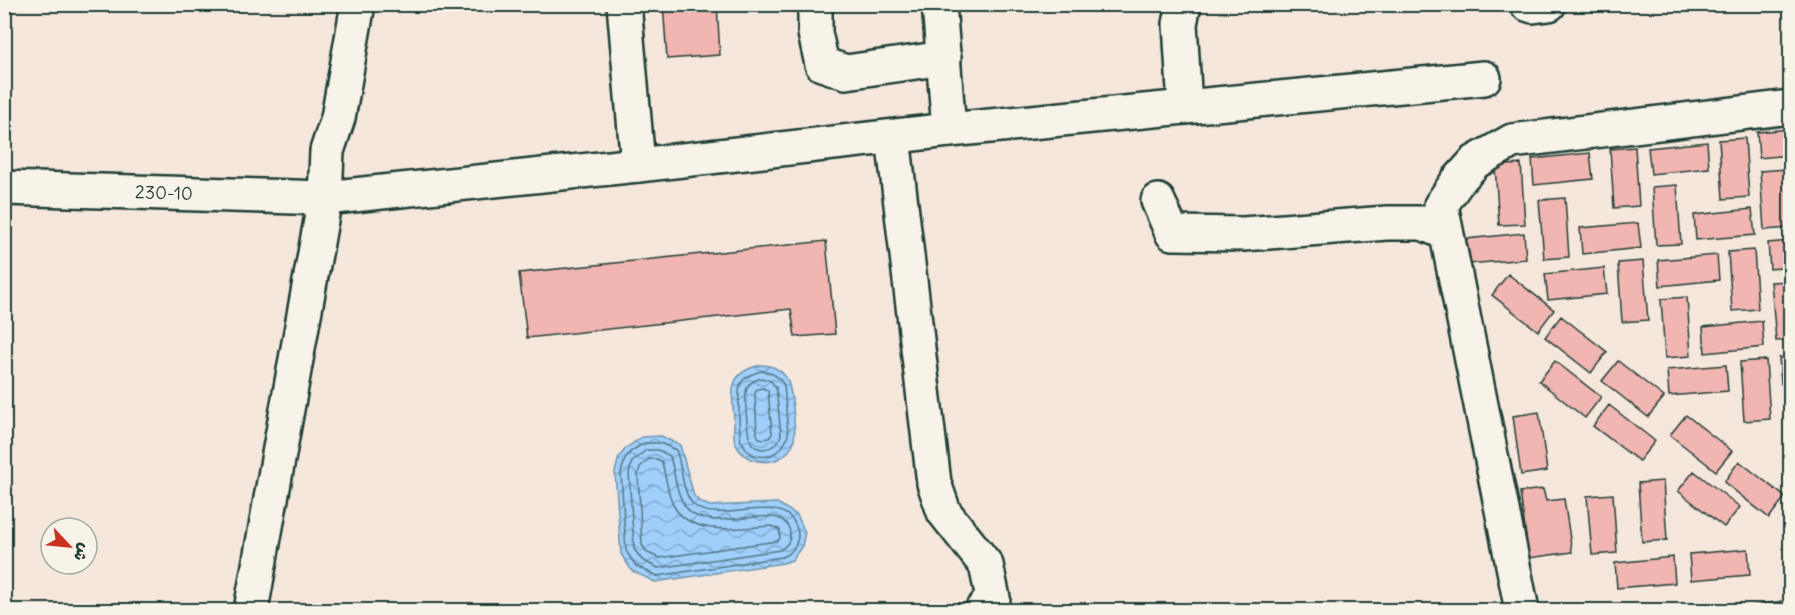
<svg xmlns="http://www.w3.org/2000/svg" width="1795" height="615" font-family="Delius,'Playpen Sans Arabic',sans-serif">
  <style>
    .water { fill: url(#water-waves); stroke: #6c95ac; stroke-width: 1.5 }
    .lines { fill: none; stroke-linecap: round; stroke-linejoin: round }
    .shore { stroke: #537784; stroke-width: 1.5 }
    .building { fill: #f1b5b2; stroke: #1f3d34; stroke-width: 1.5 }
    .minor-casing { stroke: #1f3d34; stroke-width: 38 }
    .minor { stroke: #f7f3e8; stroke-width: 33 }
    .labels { text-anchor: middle; stroke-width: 5; stroke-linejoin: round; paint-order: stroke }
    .street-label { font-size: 18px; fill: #1f3d34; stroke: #f7f3e8 }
  </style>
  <defs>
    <pattern id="water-waves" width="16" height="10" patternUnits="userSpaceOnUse" patternTransform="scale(1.5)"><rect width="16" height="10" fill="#a0cffc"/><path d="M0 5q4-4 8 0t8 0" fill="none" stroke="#82a9cd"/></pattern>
  </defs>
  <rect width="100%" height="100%" fill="#f6e7dd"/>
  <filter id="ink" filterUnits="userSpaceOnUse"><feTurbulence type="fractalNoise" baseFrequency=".0167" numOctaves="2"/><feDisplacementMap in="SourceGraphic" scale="12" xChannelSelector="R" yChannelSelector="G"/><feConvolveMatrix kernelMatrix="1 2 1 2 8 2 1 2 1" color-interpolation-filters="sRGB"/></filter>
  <g filter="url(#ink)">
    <path class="water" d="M761,365C771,365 779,368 785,376C792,384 797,434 793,444C782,469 742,467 735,441C733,436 734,428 734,423C733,393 725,373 761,365Z
      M661,436L680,445L694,496L700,502L710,506L777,503L797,515L805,532L802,546L792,560L783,563L655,582L632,571L621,554L615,472L619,457L626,448L642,437Z"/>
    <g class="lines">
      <path class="shore" d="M762,371C772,372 779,376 784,385L788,434C785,453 761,465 746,449C746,448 742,441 741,441C739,435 738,390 740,385C744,376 753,373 762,371Z
        M762,378L771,381L776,388L781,434C779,447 762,454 752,444C747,438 744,395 747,388C749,382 756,380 762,378Z
        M763,388L768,391L772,434L769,438L764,439L759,438L757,434L755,393L757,389Z
        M644,443H660L676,450C682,465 682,496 695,506C718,525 781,492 795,524C798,530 799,535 797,541C795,549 789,555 782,557L657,576L636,566L626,551L621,473L625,459L630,452Z
        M646,450H658L670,456C675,473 676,499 690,512C709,528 750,514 773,517C783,518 791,526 790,536C790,542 785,547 780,550L658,568L642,560L634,549L629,473L632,462Z
        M649,459H657L662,462C666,476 667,495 675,508C694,538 742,527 772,526L780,530V538L777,541L659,558L648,553L642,545L638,474L640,467Z"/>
    </g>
    <path class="building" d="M663,4H717L720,55L667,59Z
      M1790,129V155L1759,158L1757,132Z
      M1745,138L1749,197L1723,199L1719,140Z
      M1707,142L1709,168L1651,174L1648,148Z
      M1635,147L1639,206L1614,208L1610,149Z
      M1590,153L1593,179L1534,185L1532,159Z
      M1521,164L1525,224L1499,225L1495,166Z
      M1786,169L1790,228L1764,230L1760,171Z
      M1677,185L1681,244L1656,245L1652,187Z
      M1565,198L1569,257L1544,259L1539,200Z
      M1752,209L1755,235L1696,240L1694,215Z
      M1638,223L1641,248L1582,254L1580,228Z
      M1524,233L1526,259L1468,264L1466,239Z
      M826,241L835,334L795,337L791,309L527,338L519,273Z
      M1790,241V267L1770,269L1768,243Z
      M1754,250L1758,309L1732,311L1728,252Z
      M1717,255L1719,280L1660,286L1658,260Z
      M1643,261L1648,320L1622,322L1618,263Z
      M1604,268L1607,294L1548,300L1545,274Z
      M1508,274L1554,310L1538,331L1492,295Z
      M1790,281V340L1776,341L1771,282Z
      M1687,297L1691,356L1665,358L1661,299Z
      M1561,316L1607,352L1591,373L1545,337Z
      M1762,321L1764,347L1705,353L1703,327Z
      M1790,357V383L1781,384L1779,358Z
      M1766,360L1770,419L1744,421L1740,362Z
      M1555,361L1601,397L1585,418L1539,381Z
      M1618,361L1664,397L1648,417L1602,381Z
      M1726,365L1728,391L1669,396L1667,370Z
      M1790,395V454H1788L1784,396Z
      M1609,405L1655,441L1639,461L1593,426Z
      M1539,412L1547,471L1521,475L1513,416Z
      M1686,415L1732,451L1716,471L1670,435Z
      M1739,461L1785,497L1769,518L1724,482Z
      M1694,471L1740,507L1724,527L1678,491Z
      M1663,481L1667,540L1642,542L1638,483Z
      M1543,489L1546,501L1564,499L1572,552L1529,558L1520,492Z
      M1613,494L1617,553L1592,555L1587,496Z
      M1748,549L1750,575L1691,580L1689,554Z
      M1673,557L1675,583L1617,588L1615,563Z
      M1781,601L1783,610H1732Z"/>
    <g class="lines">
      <g class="minor-casing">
        <g id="minor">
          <path d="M624,4L638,165"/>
          <path d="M815,4V33L822,64L846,72L944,58"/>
          <path d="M939,4L949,130"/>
          <path d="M1184,4L1180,24L1185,107"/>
          <path d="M1527,4L1533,6L1549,4"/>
          <path d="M893,137L934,483L944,512L986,565L993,598L982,610"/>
          <path id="s1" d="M4,188L325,198L638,165L949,130L1484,78"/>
          <path d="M1158,201L1172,233L1243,234L1387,223H1423L1446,233"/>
          <path d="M251,610L325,198L327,151L338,118L358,4"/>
          <path d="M1522,610L1441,205L1457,182L1475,162L1512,141L1790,107"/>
        </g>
      </g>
      <use href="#minor" class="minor"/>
    </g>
  </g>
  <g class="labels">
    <g class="street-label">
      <text dy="6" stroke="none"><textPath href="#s1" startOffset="160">230-10</textPath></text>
    </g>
  </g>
  <rect width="1795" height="615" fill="none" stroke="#f7f3e8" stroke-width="24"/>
  <rect x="12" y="12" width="1771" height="591" fill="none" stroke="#1f3d34" stroke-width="2" filter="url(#ink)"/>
  <g transform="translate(69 546) rotate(116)"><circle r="28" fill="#f7f3e8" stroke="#a1aaa0" stroke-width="1.5"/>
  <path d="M0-4.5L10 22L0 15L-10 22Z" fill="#c8321e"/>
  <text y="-9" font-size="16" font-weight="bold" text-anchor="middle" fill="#1f3d34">ش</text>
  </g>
</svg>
